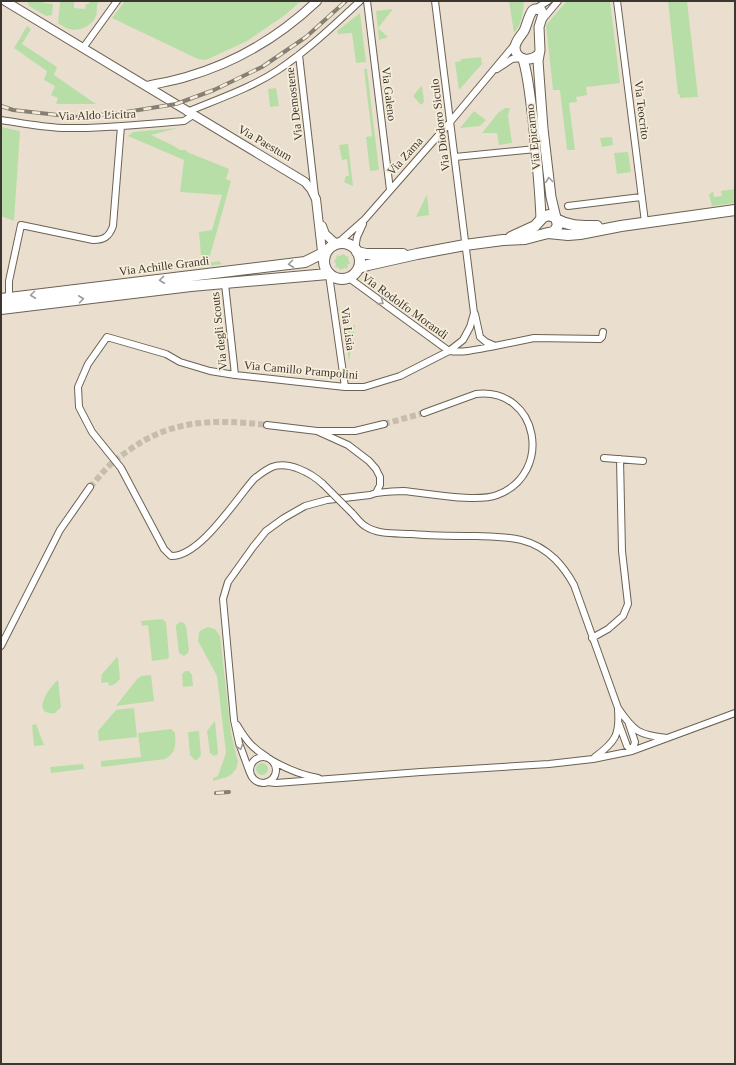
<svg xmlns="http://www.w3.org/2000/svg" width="736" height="1065" font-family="Georgia,serif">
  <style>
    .green { fill: #b8dea7 }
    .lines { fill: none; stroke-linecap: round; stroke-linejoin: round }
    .minor-tunnel { stroke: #c7bdae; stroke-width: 6; stroke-dasharray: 6 3; stroke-linecap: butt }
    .minor-casing { stroke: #6b6253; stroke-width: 8 }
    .tertiary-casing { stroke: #6b6253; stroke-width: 10 }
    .secondary-casing { stroke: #6b6253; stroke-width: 11 }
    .primary-casing { stroke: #6b6253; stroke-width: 12 }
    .minor { stroke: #fff; stroke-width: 6 }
    .tertiary { stroke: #fff; stroke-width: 8 }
    .secondary { stroke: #fff; stroke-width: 9 }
    .primary { stroke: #fff; stroke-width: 10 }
    .rail-casing { stroke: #867f73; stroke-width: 4 }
    .rail { stroke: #f7eddb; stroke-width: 2.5; stroke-dasharray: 8; stroke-linecap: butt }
    .minor-bridge-casing { stroke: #6b6253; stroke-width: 8; stroke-linecap: butt }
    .minor-bridge { stroke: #fff; stroke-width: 6 }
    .oneway { stroke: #9d9b98 }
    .labels { text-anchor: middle; stroke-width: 3.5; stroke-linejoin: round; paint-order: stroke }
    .street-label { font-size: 12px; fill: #3b3730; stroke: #f7eddb }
  </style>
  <rect width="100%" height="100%" fill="#eadfce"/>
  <path class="green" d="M27,1L43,2L44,3L53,4L52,15L46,16L29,6Z
    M60,1H74V8L85,9L86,4H89V1H99C95,6 98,11 96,16C92,26 79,32 69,29C65,28 62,25 58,23Z
    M125,1H301L285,15L247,41L206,60L198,59L112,18Z
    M509,1H524C523,13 522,24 514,33Z
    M567,1H610L620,83L586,87L587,95L576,97L577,102L569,103L575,150H567L560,90H553L546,25Z
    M668,1H687L698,97L680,98V95L678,94Z
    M393,9L378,28L388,37L379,40L376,11Z
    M360,13L366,62L356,63L352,33L338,34L337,31Z
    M27,26L31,29L22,44L57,67L54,75L96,104H56L58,98L51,95L55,86L44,80L47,71L14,48Z
    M481,57L482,64L459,90L455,62L461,61V59Z
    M364,69H367L379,170L370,171L366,137L372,136Z
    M422,85L424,102L421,105L413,96Z
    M276,88L279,106L270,107L268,89Z
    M505,108H510L508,116L512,143L499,145L497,133H482L498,113Z
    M474,111L486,120L480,126L460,128Z
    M1,127L20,131L14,221L1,216Z
    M178,128L151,135L172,145L180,150H186L187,152L229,169L226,179L231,181L208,263L219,261L222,264L202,267L199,232L212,230L222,195L180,192L184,160L128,136L133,132Z
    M612,137L613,145L602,147L600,138Z
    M348,144L353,186L344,182L346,176H349L347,159L342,160L339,145Z
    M628,152L631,172L617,174L614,153Z
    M735,189V203L712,206L709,195L713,191L714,197L722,196L721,191Z
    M427,194L429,215L416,217Z
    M344,254V255L349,257L348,259L350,264H348L347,269L345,268L340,270L339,268L335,267L336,264L334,260L336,259L337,255L339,256Z
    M355,325L349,361L344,327Z
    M162,619L166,622L169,657L167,659L152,661L148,625L142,626L141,621Z
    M180,622L184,623L186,626L189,650L188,653L184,656L179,653L176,628V625Z
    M208,627L215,629L220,636L231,733L238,762L236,769L232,774L227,777L213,781V778L218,776L226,753L217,676L198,641L199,633L201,630Z
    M117,657L118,658L120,679L115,684L109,686L108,682L101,683L102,674Z
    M185,671H189L192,675L193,686L183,687L182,674Z
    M151,675L154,701L116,706L137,679L141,676Z
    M58,680L61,707L55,713C29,716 50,686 58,680Z
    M134,708L137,737L99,741L98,731L116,710Z
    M215,721L218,752V754L214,756L210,753L207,731Z
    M36,724L44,745L34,746L32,725Z
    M171,729L175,733C176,745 176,753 165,759L103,767L101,766V761L141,757L138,733Z
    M199,731L201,755L198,759L195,760L190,755L188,732Z
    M256 769a6 6 0 1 1 12 0a6 6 0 1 1-12 0Z
    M83,764L84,769L51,773L50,767Z"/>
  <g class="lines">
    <path class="minor-tunnel" d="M384,424L424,413
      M90,487C97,480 103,471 111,464C116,459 122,455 128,451C171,419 215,419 267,425"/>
    <g class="minor-casing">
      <path id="minor" d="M367,1L390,190
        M617,1L645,222
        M535,9L548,1
        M543,19L558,1
        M83,48L117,1
        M299,55L315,195
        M497,69L512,59L521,58
        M187,112C218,99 251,88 278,70C308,50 334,25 360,1
        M1,120C21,123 41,127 62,128C103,129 144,124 184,121L193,115
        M455,157L536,149
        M568,206L641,197
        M338,243L365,219L451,121L516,43
        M355,249L357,237L363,224
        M329,275L345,387
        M349,278L449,351C465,353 479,349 495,346
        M225,284L235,375
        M9,298V281L21,225L93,240C104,240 109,237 113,226L121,126
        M475,314L480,337L486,342L495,346L534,338L600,339L602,337L603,332
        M318,431H355L384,424
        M604,458L643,461
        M323,484C311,473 289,461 272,467C265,470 259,475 254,479C236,499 200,557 171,556L164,549L121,468L92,432L79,407L78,387L88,364L107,337L166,354L180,362L210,371L235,375L345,387H364L400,376L449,351L463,340L470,327L474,313L435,1
        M376,493C385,492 394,491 403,491C428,493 476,503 497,495C554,474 539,387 476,394L424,413
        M352,513C356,517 360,523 365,526C378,535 396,533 412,534C433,536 455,536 476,536C507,537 531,536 555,559C564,568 568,574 574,585L618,708C634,732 639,735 667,738
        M592,638L608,629L623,616L628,604L622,551L620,459
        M1,646L60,530L90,487
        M619,724L627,746L632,751L635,742L629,724
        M237,725C246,740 252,748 267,757
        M595,757C615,742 620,735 618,710
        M250 770a13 13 0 1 1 26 0a13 13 0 1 1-26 0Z
        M273,761C287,769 301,775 318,778
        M250,773L239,743L234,720L223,599L228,582L253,547L266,531L284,518L305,506L327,500L370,495L376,493L380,485V477L376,469L369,461L348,445L317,431L267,425
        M267,782L276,783L421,772L549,764L593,759L632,751L735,713"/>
    </g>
    <g class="tertiary-casing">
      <path id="tertiary" d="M5,1L305,182L311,189L316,199L323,260
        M147,86C160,83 173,81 186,77C235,63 280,36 317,1
        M322,226L325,234L336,244"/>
    </g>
    <g class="secondary-casing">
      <path id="secondary" d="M539,54C531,62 516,61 515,48C515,41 521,36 524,31C527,25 528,18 531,13C532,10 533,10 535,9L541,10L543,14L539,27L540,50L538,61L543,129L551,197L556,218
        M523,59C529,79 530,99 533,119C536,153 540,186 541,220"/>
    </g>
    <g class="primary-casing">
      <path id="primary" d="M556,219C570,227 582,226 597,226
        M511,237L535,226L543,217L549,215L556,218L558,225L555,231L550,233
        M324 261a18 18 0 1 1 36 0a18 18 0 1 1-36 0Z
        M357,252L366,254H403
        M359,268L368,265L417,254L465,245L503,240L525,239L548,233L568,235L580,234L621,226L735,210
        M1,299L305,262L327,251
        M1,309L191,286L328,274"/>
    </g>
    <use href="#minor" class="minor"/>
    <use href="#tertiary" class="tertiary"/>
    <use href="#secondary" class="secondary"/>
    <use href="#primary" class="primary"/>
    <g class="rail-casing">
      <path id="rail" d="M1,106L13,110L76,117L120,113L176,104L214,90L262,67L306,37L346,1
        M216,793L229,792"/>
    </g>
    <use href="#rail" class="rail"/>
    <g class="minor-bridge-casing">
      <path id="minor-bridge" d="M323,484L352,513"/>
    </g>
    <use href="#minor-bridge" class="minor-bridge"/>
  </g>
  <defs><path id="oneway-chevron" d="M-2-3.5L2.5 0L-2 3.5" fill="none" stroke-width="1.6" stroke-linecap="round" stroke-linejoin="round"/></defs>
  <g class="oneway">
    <use href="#oneway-chevron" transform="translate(549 180) rotate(-97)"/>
    <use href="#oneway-chevron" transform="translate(291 264) rotate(173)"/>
    <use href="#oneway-chevron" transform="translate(162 280) rotate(174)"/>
    <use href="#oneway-chevron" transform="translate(33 295) rotate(173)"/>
    <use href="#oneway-chevron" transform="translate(81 299) rotate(-7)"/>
    <use href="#oneway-chevron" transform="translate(381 302) rotate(36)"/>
    <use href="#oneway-chevron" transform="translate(240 747) rotate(71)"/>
  </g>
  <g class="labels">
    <g class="street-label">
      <text transform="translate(389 94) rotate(83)" y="4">Via Galeno</text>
      <text transform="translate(294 104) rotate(-97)" y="4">Via Demostene</text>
      <text transform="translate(642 110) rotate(83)" y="4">Via Teocrito</text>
      <text transform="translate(97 115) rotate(-2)" y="4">Via Aldo Licitra</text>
      <text transform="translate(440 125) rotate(-97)" y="4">Via Diodoro Siculo</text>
      <text transform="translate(533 137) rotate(-96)" y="4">Via Epicarmo</text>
      <text transform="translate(265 143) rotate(30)" y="4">Via Paestum</text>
      <text transform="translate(405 156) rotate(-48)" y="4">Via Zama</text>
      <text transform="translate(164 266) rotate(-7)" y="4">Via Achille Grandi</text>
      <text transform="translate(405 306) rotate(36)" y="4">Via Rodolfo Morandi</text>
      <text transform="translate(348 329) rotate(82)" y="4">Via Lisia</text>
      <text transform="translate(219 331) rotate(-96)" y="4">Via degli Scouts</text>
      <text transform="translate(301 370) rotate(5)" y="4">Via Camillo Prampolini</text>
    </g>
  </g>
  <rect width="736" height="1065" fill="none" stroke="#3b3730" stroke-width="4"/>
</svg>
